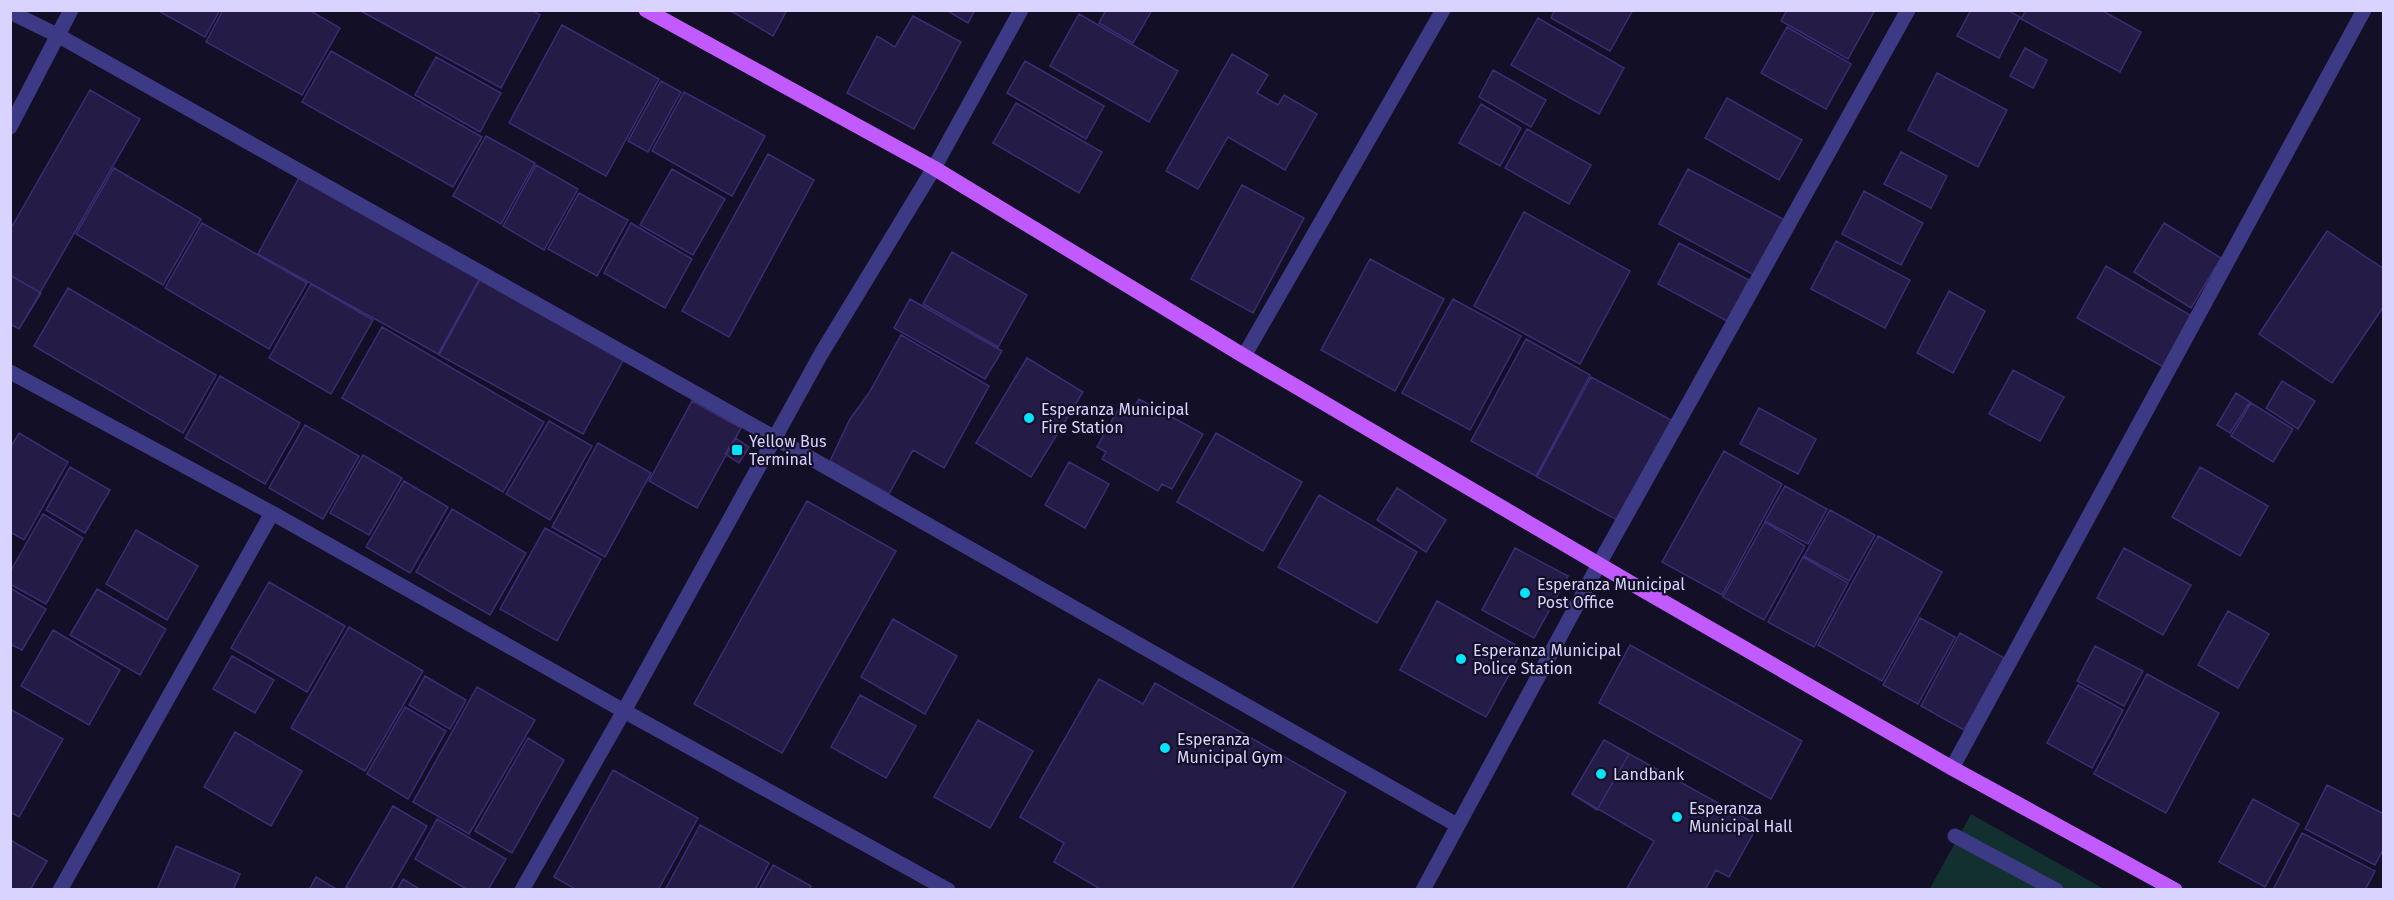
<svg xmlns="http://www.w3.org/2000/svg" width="2394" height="900" font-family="'Fira Sans',sans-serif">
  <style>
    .green { fill: #12302f }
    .building { fill: #241b47; stroke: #3b2d73; stroke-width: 1.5 }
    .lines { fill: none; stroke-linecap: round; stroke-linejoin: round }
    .minor { stroke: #3d3a85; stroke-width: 15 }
    .major { stroke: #c25bff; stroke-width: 15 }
    .poi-dot { fill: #00e5ff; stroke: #130f26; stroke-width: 2 }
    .labels { text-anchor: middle; stroke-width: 4.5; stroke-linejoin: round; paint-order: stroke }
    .poi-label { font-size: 16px; fill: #d9d4ff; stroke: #130f26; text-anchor: start }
  </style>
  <rect width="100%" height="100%" fill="#130f26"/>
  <path class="green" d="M1971,814L2104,889L1929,890Z"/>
  <path class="building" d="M157,10H220L205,37Z
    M223,10H309L340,28L302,95L206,42Z
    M359,10H532L540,15L501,88Z
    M729,10H787L773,36Z
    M946,10H975L968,23Z
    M1106,10H1152L1133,43L1099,23Z
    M1555,10H1633L1610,51L1551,18Z
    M1787,10H1875L1848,59L1781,21Z
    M1971,10H2007L2020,17L1999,58L1957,36Z
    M2026,10H2101L2141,32L2120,72L2021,19Z
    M1079,14L1178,71L1149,122L1050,66Z
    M913,16L961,42L914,129L847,93L877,36L895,47Z
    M1538,18L1624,68L1599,114L1511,65Z
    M562,25L659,79L606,176L509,123Z
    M1787,27L1851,64L1826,109L1761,73Z
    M2025,48L2047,60L2033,88L2010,76Z
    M331,51L482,137L453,187L302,102Z
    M1232,54L1268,75L1257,93L1278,105L1284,95L1317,114L1285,170L1228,137L1198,189L1166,171Z
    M436,57L501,93L480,132L415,95Z
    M1025,61L1104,106L1086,139L1007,93Z
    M1493,70L1546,100L1531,127L1479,97Z
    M1937,73L2007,110L1978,167L1908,130Z
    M661,81L681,92L648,152L628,141Z
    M90,90L140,119L19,329L10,324V230Z
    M684,92L765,136L732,196L652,151Z
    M1727,98L1802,140L1779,180L1705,138Z
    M1016,103L1102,152L1079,193L993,143Z
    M1481,104L1521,128L1500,166L1459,143Z
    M1527,129L1591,165L1569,204L1505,168Z
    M486,136L535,163L501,224L453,196Z
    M1901,152L1947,176L1931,208L1884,184Z
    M768,154L814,180L729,337L682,311Z
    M536,165L578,189L544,250L503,226Z
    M114,168L201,219L163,285L76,234Z
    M672,169L725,199L693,255L640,225Z
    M1688,169L1785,220L1756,276L1659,224Z
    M300,176L481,276L438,354L258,254Z
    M1242,185L1304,218L1253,313L1191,279Z
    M1864,191L1923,223L1901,265L1842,234Z
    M579,193L628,220L597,276L548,249Z
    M1524,212L1630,271L1580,364L1474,306Z
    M202,223L307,283L269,349L165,288Z
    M631,223L692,259L665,308L604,273Z
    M2164,223L2221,258L2191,308L2134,272Z
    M2327,231L2384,269V306L2332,383L2259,334Z
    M1836,241L1910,280L1885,328L1811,289Z
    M1679,243L1749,280L1727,321L1658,284Z
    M952,252L1027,295L998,347L923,304Z
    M1370,259L1444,299L1395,391L1321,350Z
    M2106,266L2195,318L2167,369L2077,318Z
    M10,275L41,293L19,329L10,324Z
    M481,278L625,357L583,434L439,355Z
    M311,284L373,320L331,394L269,358Z
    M68,288L216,375L183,433L34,346Z
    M1949,291L1985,311L1953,373L1917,353Z
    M910,299L1002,351L985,379L894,328Z
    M1453,299L1521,336L1470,430L1402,393Z
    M382,327L544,422L503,492L342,398Z
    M901,335L989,386L944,468L913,450L889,494L830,461L850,419L869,393Z
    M1526,339L1590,375L1536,476L1471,441Z
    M1027,358L1083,392L1031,477L976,443Z
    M2013,370L2064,397L2040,441L1989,414Z
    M220,376L300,423L265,484L185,438Z
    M1591,377L1675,422L1621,522L1537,477Z
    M2282,381L2315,401L2298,429L2266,408Z
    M2236,393L2250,402L2230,433L2217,425Z
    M1139,399L1203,434L1172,489L1162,484L1158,491L1102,459L1106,452L1097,447L1121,404L1132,411Z
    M692,401L741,428L697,508L649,481Z
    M2251,403L2293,429L2273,462L2231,436Z
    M1759,408L1816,439L1798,474L1740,444Z
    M549,421L592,446L550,520L506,494Z
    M305,425L359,456L323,519L269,488Z
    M19,433L68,462L24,540L10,532V448Z
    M1216,433L1302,482L1263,551L1177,502Z
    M735,438L749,447L739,463L725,454Z
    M598,443L651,473L605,557L552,527Z
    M1724,451L1782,484L1722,595L1662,562Z
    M363,455L402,478L369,535L330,513Z
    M1069,462L1109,484L1085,528L1045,505Z
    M70,467L110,490L85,533L46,510Z
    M2200,467L2268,506L2240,556L2172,517Z
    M404,481L448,507L410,573L366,547Z
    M1785,486L1827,509L1808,544L1765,521Z
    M1397,488L1446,520L1426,552L1377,520Z
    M1319,495L1417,552L1377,623L1278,567Z
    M807,501L896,551L782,753L694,704Z
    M452,509L526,553L490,615L416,572Z
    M1830,510L1875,535L1849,581L1804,556Z
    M43,514L83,538L46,604L10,584V572Z
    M1765,522L1805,546L1764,620L1723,597Z
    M545,528L601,559L557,641L500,609Z
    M136,530L198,566L167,620L106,584Z
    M1878,536L1942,572L1882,681L1818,645Z
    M1515,548L1568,576L1534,638L1482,610Z
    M2124,548L2191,585L2163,635L2097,598Z
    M1803,557L1848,583L1814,647L1768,622Z
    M269,582L345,626L307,692L231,648Z
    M10,588L46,609L22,650L10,644Z
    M97,589L166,629L140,675L70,635Z
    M1437,601L1523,649L1486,717L1400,670Z
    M2228,611L2269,634L2238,688L2198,665Z
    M1920,618L1955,637L1918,704L1883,685Z
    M893,619L957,656L925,714L861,677Z
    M349,627L423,671L365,771L291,728Z
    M53,630L120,670L89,725L21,686Z
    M1960,633L2004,658L1964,730L1921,706Z
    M1630,645L1802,741L1771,799L1599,703Z
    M2095,646L2143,671L2124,706L2077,681Z
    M232,656L274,680L255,713L213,689Z
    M2147,674L2219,713L2166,813L2094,774Z
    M425,676L466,700L450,729L409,705Z
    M1099,679L1143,704L1155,683L1346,792L1291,890H1102L1054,862L1064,843L1020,817Z
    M2078,685L2123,710L2092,768L2047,743Z
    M477,687L535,720L469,834L413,802Z
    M860,695L916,726L886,778L831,747Z
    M405,707L446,731L408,799L367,774Z
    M10,709L63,739L19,817L10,812Z
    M978,720L1033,751L990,828L934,797Z
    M235,732L302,771L271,826L204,787Z
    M528,738L564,760L512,853L475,831Z
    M1604,740L1758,825L1729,877L1716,870L1705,890H1626L1654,841L1572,794Z
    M1604,740L1629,754L1597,810L1572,794Z
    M613,770L698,818L658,890H577L554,877Z
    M2327,785L2384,814V848L2375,865L2305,829Z
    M2253,799L2299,824L2265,887L2219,862Z
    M393,806L427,826L390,890H351L346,887Z
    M437,819L506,859L488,890H468L415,859Z
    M700,825L769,863L755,890H665Z
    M2302,833L2375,871L2365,890H2273Z
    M10,840L47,861L30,890H10Z
    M176,846L240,874L233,890H157Z
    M773,865L811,886L809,890H759Z
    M316,877L338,890H309Z
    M403,879L421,890H397Z"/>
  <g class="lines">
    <path class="minor" d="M10,12L59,36L775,438L1457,825
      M10,127L71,10
      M1244,356L1443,10
      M10,372L272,513L624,711L948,890
      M1952,768L2364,10
      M1955,836L2056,890
      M60,890L272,513
      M522,890L624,711L821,354L934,168L1021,10
      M1423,890L1599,564L1908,10"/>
    <path class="major" d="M646,10L934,168L1244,356L1629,582L1952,768L2175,890"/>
  </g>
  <g class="poi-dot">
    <circle cx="1029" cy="418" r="6"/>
    <rect x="731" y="444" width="12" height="12" rx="3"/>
    <circle cx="1525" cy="593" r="6"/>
    <circle cx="1461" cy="659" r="6"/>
    <circle cx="1165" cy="748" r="6"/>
    <circle cx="1601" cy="774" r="6"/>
    <circle cx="1677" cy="817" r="6"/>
  </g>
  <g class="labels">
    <g class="poi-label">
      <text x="1041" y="415">Esperanza Municipal<tspan x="1041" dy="18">Fire Station</tspan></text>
      <text x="749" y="447">Yellow Bus<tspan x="749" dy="18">Terminal</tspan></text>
      <text x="1537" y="590">Esperanza Municipal<tspan x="1537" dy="18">Post Office</tspan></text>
      <text x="1473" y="656">Esperanza Municipal<tspan x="1473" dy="18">Police Station</tspan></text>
      <text x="1177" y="745">Esperanza<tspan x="1177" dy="18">Municipal Gym</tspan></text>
      <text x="1613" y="780">Landbank</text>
      <text x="1689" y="814">Esperanza<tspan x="1689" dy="18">Municipal Hall</tspan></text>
    </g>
  </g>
  <rect width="2394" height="900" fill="none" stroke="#d9d4ff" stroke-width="24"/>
</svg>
